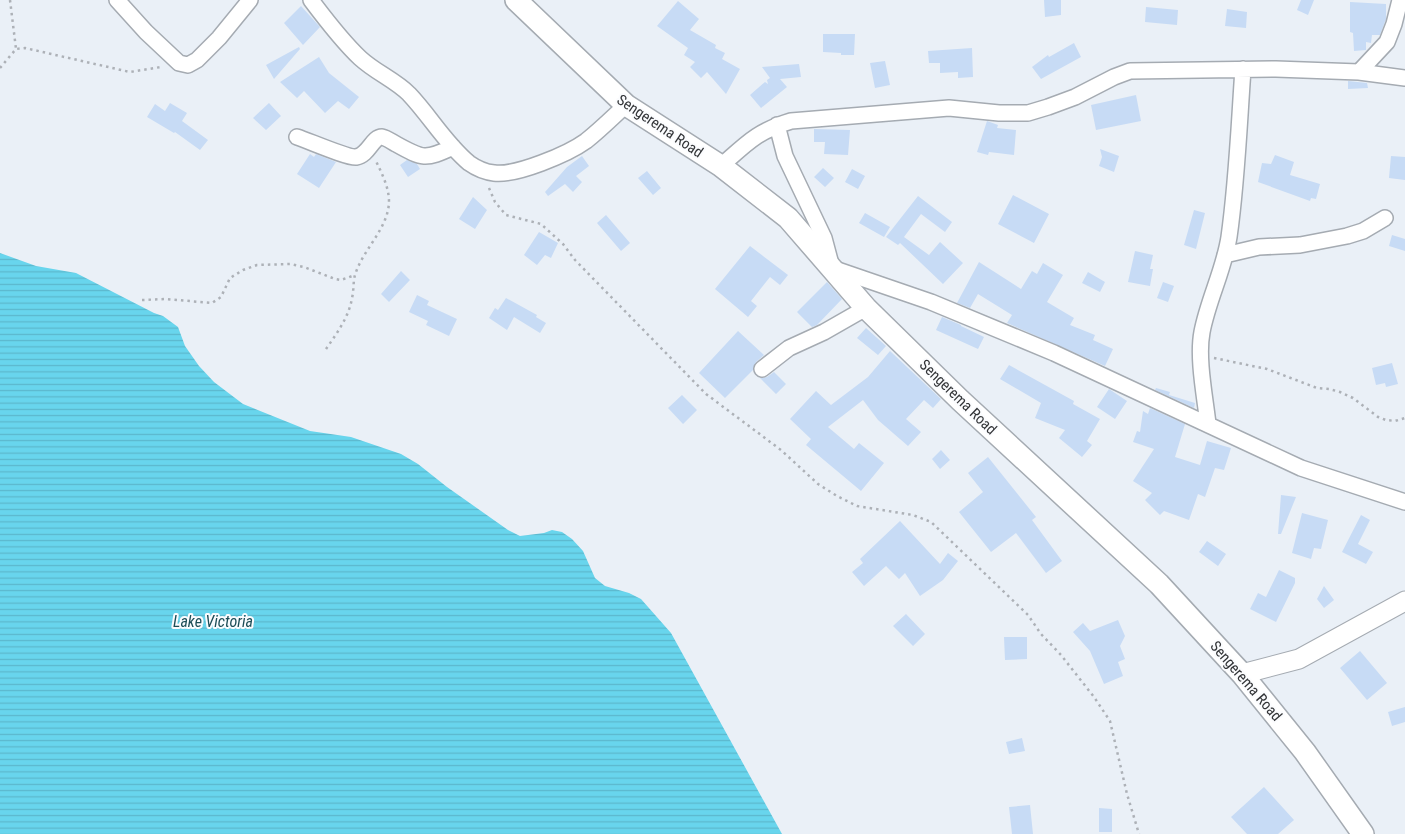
<svg xmlns="http://www.w3.org/2000/svg" width="1405" height="834" font-family="'Roboto Condensed',sans-serif">
  <style>
    .water { fill: url(#water-rules) }
    .building { fill: #c7dbf5 }
    .lines { fill: none; stroke-linecap: round; stroke-linejoin: round }
    .minor-casing { stroke: #a5abb2; stroke-width: 18 }
    .tertiary-casing { stroke: #a5abb2; stroke-width: 21 }
    .secondary-casing { stroke: #a5abb2; stroke-width: 24 }
    .path { stroke: #adb1b7; stroke-width: 2.5; stroke-dasharray: 2.5 4; stroke-linecap: butt }
    .minor { stroke: #fff; stroke-width: 15 }
    .tertiary { stroke: #fff; stroke-width: 19 }
    .secondary { stroke: #fff; stroke-width: 21 }
    .labels { text-anchor: middle; stroke-width: 4; stroke-linejoin: round; paint-order: stroke }
    .street-label { font-size: 15px; fill: #323437; stroke: #fbfcfe }
    .water-label { font-size: 16px; font-style: italic; fill: #1d4d57; stroke: #fbfcfe }
  </style>
  <defs>
    <pattern id="water-rules" width="6" height="5" patternUnits="userSpaceOnUse" patternTransform="scale(1.25)"><rect width="6" height="5" fill="#68d5ed"/><path d="M0 2.5h6" fill="none" stroke="#5bb7cc"/></pattern>
  </defs>
  <rect width="100%" height="100%" fill="#eaf0f7"/>
  <path class="water" d="M0,253L36,266L76,273L154,313L163,316L178,327L185,346L199,366L214,382L243,404L310,431L351,437L401,454L418,464L447,487L508,530L520,536L544,533L552,530L562,532L572,539L583,551L595,578L605,586L629,593L641,599L671,633L782,834H0Z"/>
  <path class="building" d="M1044,0H1061V15L1045,17Z
    M1301,0H1314L1308,15L1297,10Z
    M678,1L699,19L690,30L716,45L715,48L725,53L722,59L740,69L726,94L707,72L701,78L690,67L695,62L684,55L688,48L657,26Z
    M1350,2L1386,4V19L1380,35H1372L1371,43L1366,42V50L1354,51L1353,33L1350,32Z
    M301,6L320,27L303,45L284,23Z
    M1146,7L1178,10L1177,25L1145,22Z
    M1227,9L1247,12L1246,28L1225,26Z
    M823,34H855L854,55H841V53L823,52Z
    M1074,43L1081,57L1041,79L1032,67L1048,55L1049,57Z
    M299,47L300,49L274,79L266,65Z
    M972,48L973,77L958,78V72L940,73V63H929L928,51Z
    M319,57L329,73L359,97L349,109L338,101L325,113L304,91L297,98L280,82Z
    M885,61L890,85L875,88L870,63Z
    M799,64L801,77L780,79L787,87L761,108L750,95L765,82L768,84L767,80L770,78L762,67Z
    M1348,81L1367,83L1368,88L1348,89Z
    M1136,95L1141,121L1096,130L1091,105Z
    M170,103L187,113L182,121L208,140L200,150L175,132L174,133L147,117L155,104L165,111Z
    M269,103L281,116L266,130L253,118Z
    M987,121L998,125L997,128L1016,130L1014,155L989,152L988,155L977,152Z
    M814,129L850,130L848,155L824,154L825,142H814Z
    M1100,149L1119,156L1114,172L1099,166L1102,157Z
    M310,154L314,157L316,154L336,162L319,188L297,174Z
    M1275,155L1294,162L1290,175L1320,184L1316,199L1311,198L1310,201L1258,182L1262,163L1271,164Z
    M582,156L589,166L576,176L582,182L573,192L565,184L548,196L545,192L567,167Z
    M1391,156L1405,157V180L1389,178Z
    M407,160L417,164L420,169L408,177L400,165Z
    M823,168L834,178L825,187L814,177Z
    M852,169L865,176L858,189L845,182Z
    M647,171L661,188L653,195L638,178Z
    M1013,195L1049,214L1034,243L998,224Z
    M918,196L952,222L945,232L921,214L904,237L929,255L940,242L963,263L943,284L900,243L898,245L886,237Z
    M473,197L487,210L475,229L459,219Z
    M1194,210L1205,213L1196,249L1184,245Z
    M865,213L890,227L884,237L859,223Z
    M606,215L630,243L621,251L597,223Z
    M539,232L558,243L551,258L545,255L537,265L524,255Z
    M1392,235L1405,239V251L1389,246Z
    M750,246L788,275L780,285L770,277L751,301L757,306L748,317L715,289Z
    M1135,251L1153,255L1150,269H1153L1150,286L1128,282Z
    M979,262L1021,289L1032,271L1037,274L1043,263L1063,275L1047,302L1074,318L1070,325L1095,335L1093,340L1113,349L1105,366L1007,323L1012,315L978,294L970,308L957,303Z
    M401,271L410,280L389,302L381,294Z
    M1088,272L1105,282L1100,292L1082,283Z
    M827,282L842,299L817,325L812,327L797,312Z
    M1163,282L1174,286L1168,302L1157,298Z
    M417,295L429,301L427,305L457,319L449,336L426,325L428,321L409,312Z
    M506,298L537,315L536,317L546,323L540,333L514,317L507,330L489,318L495,308L498,310Z
    M942,317L961,325V326L984,337L978,349L936,330Z
    M866,328L886,346L878,355L857,338Z
    M738,331L764,355L756,362L753,370L725,398L699,373Z
    M890,351L941,399L933,408L924,400L906,419L921,432L908,446L878,420L863,400L828,427L854,449L859,443L884,463L861,491L806,445L811,439L790,419L816,391L831,405L868,377Z
    M1392,363L1398,384L1386,387L1385,383L1376,385L1372,368Z
    M1009,365L1074,401L1073,404L1100,419L1087,441L1092,445L1082,457L1059,438L1065,430L1035,418L1041,403L1000,379Z
    M774,372L786,384L776,394L760,378L767,377Z
    M1156,388L1170,392L1169,395L1195,403L1194,408L1155,390Z
    M1109,389L1127,401L1115,419L1097,407Z
    M682,395L697,410L683,424L668,408Z
    M1150,408L1185,424L1175,457L1200,465L1207,441L1231,448L1224,470L1215,468L1205,497L1198,494L1189,520L1164,511L1160,515L1145,500L1152,493L1133,481L1154,449L1133,442L1137,431L1140,432L1143,411L1148,414Z
    M941,450L950,460L940,469L932,459Z
    M988,457L1036,517L1032,520L1062,561L1046,573L1016,533L991,552L959,512L983,492L968,473Z
    M1281,495L1296,497L1281,534H1278Z
    M1302,513L1328,520L1321,549L1314,548L1311,559L1292,553Z
    M1361,515L1370,520L1358,544L1373,552L1366,564L1342,552Z
    M900,521L940,564L948,553L958,561L943,580L920,596L905,573L899,579L886,566L864,586L852,572L863,563L860,559Z
    M1207,541L1226,554L1218,566L1199,552Z
    M1279,570L1295,578V583L1276,622L1250,609L1258,593L1266,597Z
    M1324,586L1334,600L1324,608L1317,599Z
    M906,614L925,634L913,646L893,626Z
    M1118,620L1125,636L1120,646L1125,659L1118,662L1123,676L1104,684L1090,651L1073,632L1083,623L1090,631Z
    M1004,637H1027V659L1005,660Z
    M1360,651L1387,683L1367,700L1340,668Z
    M1405,707V722L1392,726L1388,712Z
    M1022,738L1025,751L1009,754L1006,742Z
    M1264,787L1294,820L1278,834H1247L1231,817Z
    M1030,805L1033,834H1012L1009,807Z
    M1099,808L1112,809V832H1099Z"/>
  <g class="lines">
    <g class="minor-casing">
      <path id="minor" d="M117,0L146,32L179,63L188,65L197,60L219,38L250,0
        M311,0C326,20 342,41 360,58C375,72 395,80 409,94C430,116 445,143 469,163C476,168 485,172 494,173C516,176 568,154 586,141C600,130 613,117 626,105
        M1359,72L1387,42L1394,24L1400,0
        M777,125L785,156L824,238L832,268L931,302L1054,353L1301,468L1405,502
        M297,137C309,141 348,158 356,157C369,155 372,137 382,137C387,138 392,142 396,144C423,159 425,160 453,147
        M721,166C746,144 757,131 791,121L949,108L999,113H1028L1048,107L1075,97L1114,77L1130,71L1276,69L1359,72L1405,78
        M1225,255L1259,247L1300,245L1347,236L1363,231L1385,218
        M762,369L789,348L824,332L866,308
        M1208,424C1205,397 1197,358 1202,332C1208,300 1224,270 1229,237C1237,181 1239,125 1243,69"/>
    </g>
    <g class="tertiary-casing">
      <path id="tertiary" d="M1242,674L1299,659L1405,601"/>
    </g>
    <g class="secondary-casing">
      <path id="secondary" d="M516,0L626,105L721,166L788,218L866,308L960,400L1159,584L1242,674L1305,752L1363,834"/>
    </g>
    <path class="path" d="M10,0L16,49
      M0,68L16,49L25,48L130,72L161,67
      M489,188L495,202L506,215L541,224L563,244L575,260L706,394L781,450L818,484L837,496L857,506L913,515L931,522L1028,615L1041,634L1061,655L1094,697L1110,721L1127,794L1139,834
      M142,300L166,299L212,303L221,297L230,278L243,270L257,265L290,264L304,267L335,279L341,280L355,275
      M326,349C337,333 349,317 352,298C354,290 353,282 355,275C363,249 388,229 389,202C389,187 382,174 376,161
      M1214,358L1267,369L1317,388L1329,389L1340,392L1353,398L1378,417L1386,420L1395,421L1405,418"/>
    <use href="#minor" class="minor"/>
    <use href="#tertiary" class="tertiary"/>
    <use href="#secondary" class="secondary"/>
  </g>
  <g class="labels">
    <g class="street-label">
      <text transform="translate(660 126) rotate(34)" y="5">Sengerema Road</text>
      <text transform="translate(958 397) rotate(44)" y="5">Sengerema Road</text>
      <text transform="translate(1246 681) rotate(49)" y="5">Sengerema Road</text>
    </g>
    <g class="water-label">
      <text x="213" y="627">Lake Victoria</text>
    </g>
  </g>
</svg>
